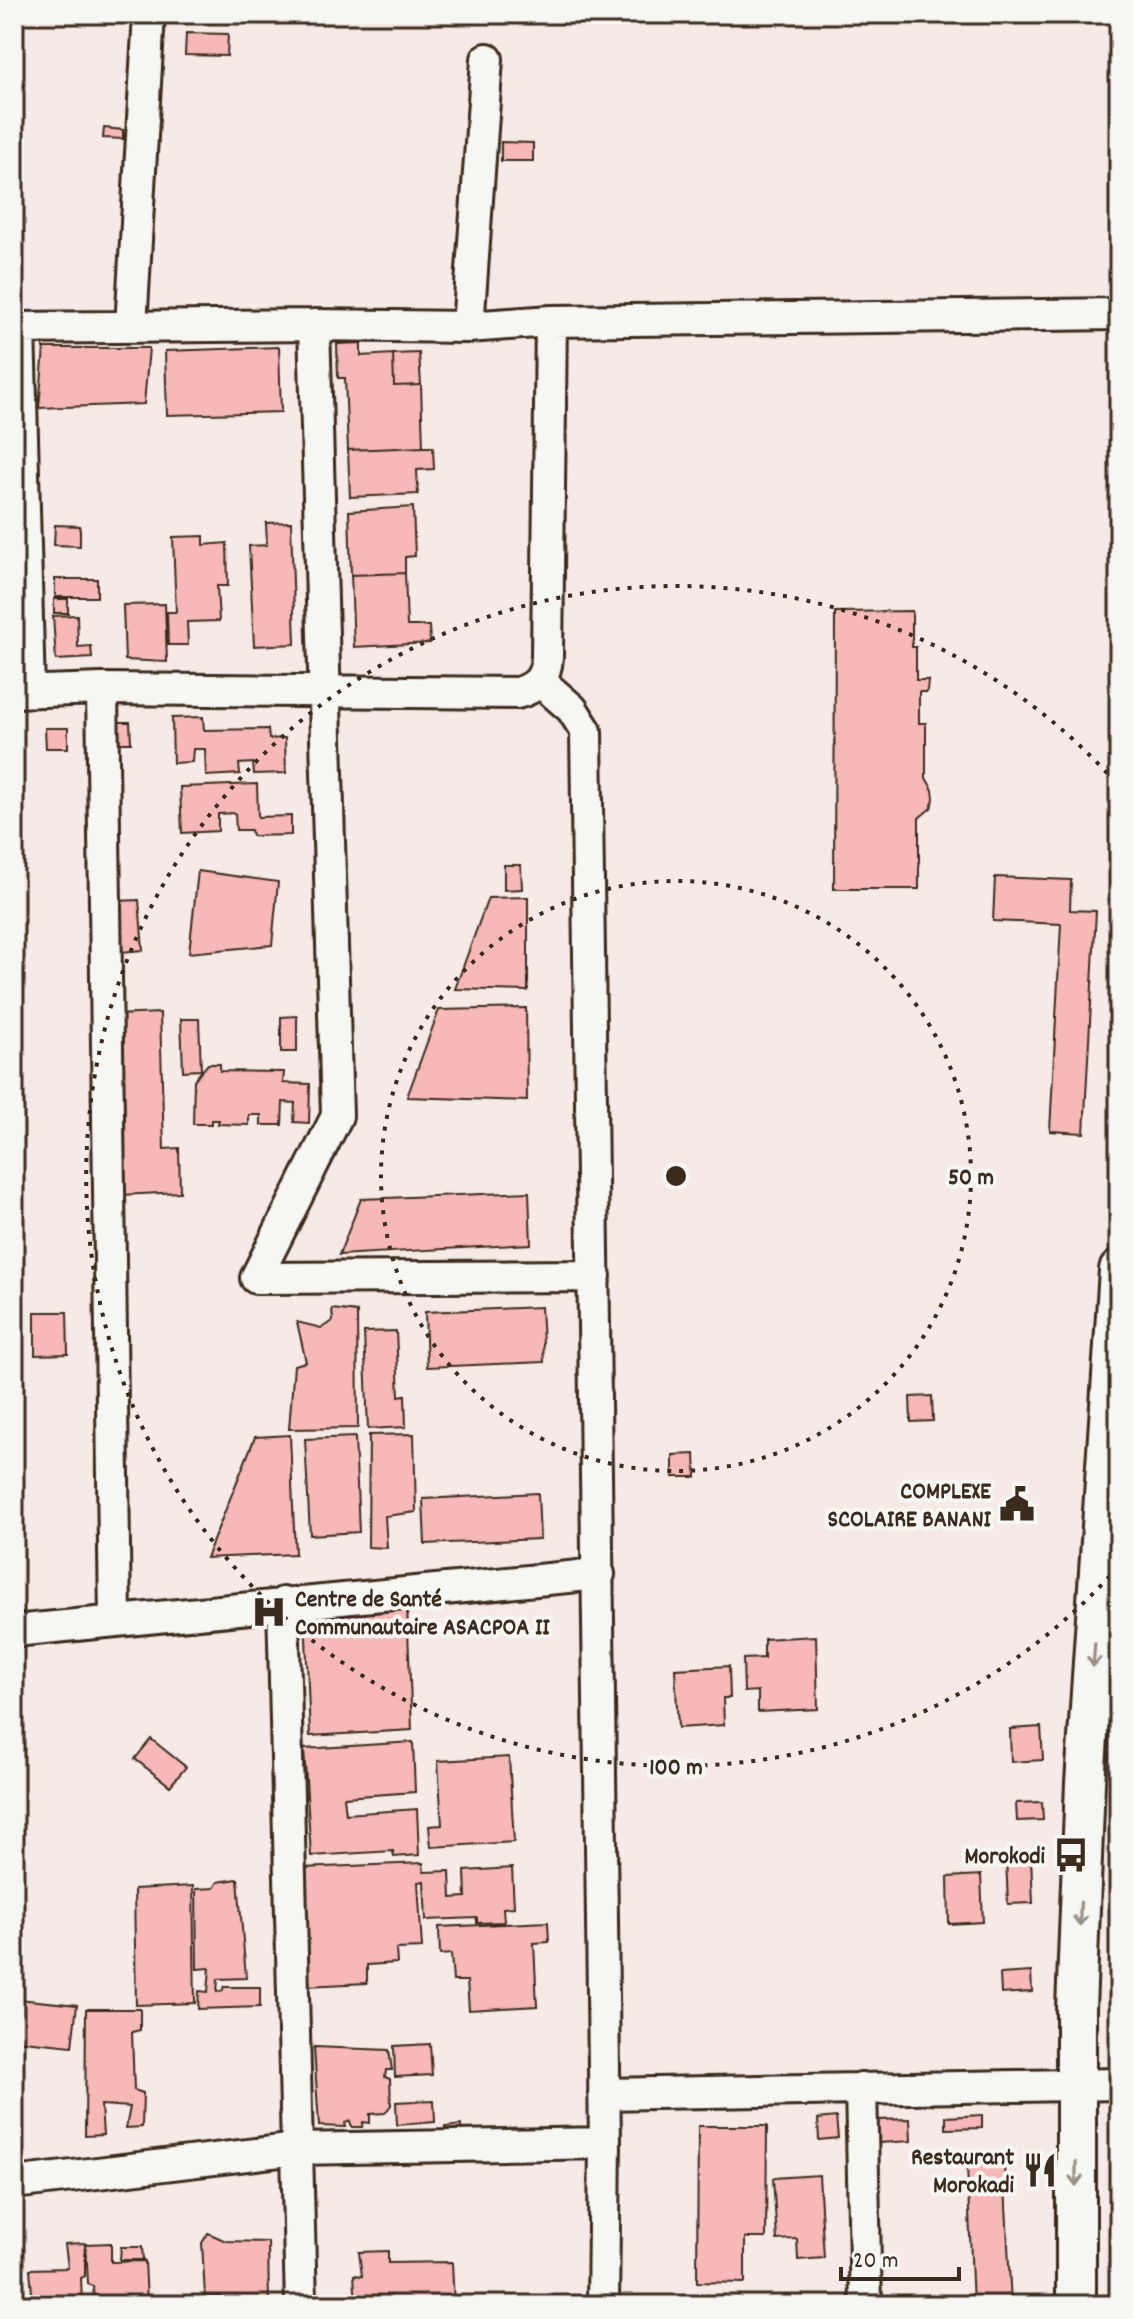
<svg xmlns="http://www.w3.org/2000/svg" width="1133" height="2319" font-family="Dekko,sans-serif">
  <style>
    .building { fill: #f6b9b8; stroke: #3b2a1e; stroke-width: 2 }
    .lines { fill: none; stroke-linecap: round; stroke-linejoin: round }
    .minor-casing { stroke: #3b2a1e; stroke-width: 36 }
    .tertiary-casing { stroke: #3b2a1e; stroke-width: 44 }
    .minor { stroke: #f6f6f2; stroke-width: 30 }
    .tertiary { stroke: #f6f6f2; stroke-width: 38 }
    .oneway { stroke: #989088 }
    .ring { fill: none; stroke: #3b2a1e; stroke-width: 4; stroke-dasharray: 4 8 }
    .labels { text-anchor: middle; stroke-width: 8; stroke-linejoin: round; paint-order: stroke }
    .poi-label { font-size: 24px; font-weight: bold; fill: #3b2a1e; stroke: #f6f6f2; text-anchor: end }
    .centre { fill: #3b2a1e; stroke: #f6f6f2; stroke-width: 4 }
    .ring-label { font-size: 24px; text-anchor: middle; font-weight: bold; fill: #3b2a1e; stroke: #f6f6f2; stroke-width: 8; stroke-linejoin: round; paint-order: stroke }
  </style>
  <rect width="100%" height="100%" fill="#f6eae6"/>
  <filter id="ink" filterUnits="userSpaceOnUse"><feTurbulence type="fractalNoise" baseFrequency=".0125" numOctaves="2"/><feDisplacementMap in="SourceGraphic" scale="16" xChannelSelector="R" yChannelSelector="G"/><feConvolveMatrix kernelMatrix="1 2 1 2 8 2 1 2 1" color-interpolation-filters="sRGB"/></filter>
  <g filter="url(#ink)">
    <path class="building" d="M186,33L228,34L227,56L185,55Z
      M104,128L123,130V139L103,138Z
      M501,142L533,143V161H501Z
      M14,242L20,243L19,262L14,261Z
      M361,343V356L393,354L394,386L421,385L423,447L348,450L345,378H338L337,344Z
      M279,347L281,412L167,415L165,351Z
      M44,348H149L144,404L39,408Z
      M419,353L421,385L394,386L393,354Z
      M423,447H433L434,469L417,470L418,494L350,497L348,450Z
      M413,507L415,556L405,557V573L351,575L349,511Z
      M291,522L295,644L254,646L249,546L267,545L266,523Z
      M55,525L80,526V546L54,545Z
      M204,536V545L227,543L228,586H217L219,621L187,622L188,645H168L167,612H176L173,537Z
      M405,573L407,626H429L430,643L354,647L351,575Z
      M55,579H97V597H55Z
      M54,599H68V613H54Z
      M165,604L167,662L125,660L123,605Z
      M912,611V647H916V680H928L927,692H919V723H926V778L933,790L934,799L931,808L919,818V889H834L835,612Z
      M77,615L78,647L91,646L92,658L56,660L53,616Z
      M203,717L204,730L268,729L269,739L285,738L286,773L254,774L253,763L239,764L240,774L206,776L205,749H193L192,762L173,763L172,718Z
      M108,722H130L131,743H108Z
      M45,728H68V748H46Z
      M257,784L258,817L291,816V835L252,836L251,830H236L235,813L218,814V831L182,833L180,787Z
      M504,865H521L522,889L504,890Z
      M198,871L278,882L272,945L189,953Z
      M995,877L1071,880L1070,910L1096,911L1084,1133L1050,1131L1061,924L993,921Z
      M528,897V991L455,989L488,898Z
      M139,900L143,950L121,952L116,901Z
      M526,1008L527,1101L407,1097L439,1010Z
      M160,1013L164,1149L179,1148L180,1192L121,1195L115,1015Z
      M297,1016V1052H281V1017Z
      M181,1019H199L201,1070L183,1071Z
      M208,1064H220V1071L284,1072L283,1083L310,1084L309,1123L294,1122L295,1103L283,1102L282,1125H261V1115H249V1125L218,1124L219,1120H211V1124H193L194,1080Z
      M529,1192L531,1244L339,1255L361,1199Z
      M541,1307L544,1362L427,1367L425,1312Z
      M332,1309L357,1312L358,1428L289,1429L294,1365L306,1362L297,1322L321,1328L333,1321Z
      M35,1312H67L68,1354L35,1355Z
      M396,1331L399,1396L405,1395L406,1427L368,1429L364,1332Z
      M932,1396L933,1421L911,1422L910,1397Z
      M414,1434L416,1512L385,1516L387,1548L368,1547L369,1435Z
      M290,1435L295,1554L206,1558L255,1437Z
      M355,1437L359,1532L310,1535L305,1439Z
      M695,1454L696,1477H673V1455Z
      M538,1493L540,1539L425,1544L423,1499Z
      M407,1606L412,1730L310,1736L305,1612Z
      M816,1636L818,1709L758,1712V1691L744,1692L743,1659L764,1658V1639Z
      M729,1666L730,1698H723L724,1725L678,1728L675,1669Z
      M1041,1727L1043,1760L1011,1762L1010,1729Z
      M151,1739L186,1767L170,1786L135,1759Z
      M413,1742L415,1792L344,1797L346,1814L417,1809L419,1855L394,1857L393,1851L311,1856L304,1749Z
      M509,1757L514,1842L431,1847L429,1826L442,1825L438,1761Z
      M1042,1802L1043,1820L1017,1821L1016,1803Z
      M1031,1857L1033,1903L1008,1904L1006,1858Z
      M423,1863L424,1872L450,1871L451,1898L466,1897L465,1871L512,1868L514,1907L503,1908L504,1922L477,1923V1918L426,1920L424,1881L418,1882L422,1948L396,1949L397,1963L367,1965V1983L306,1986L301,1868Z
      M981,1875L983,1922L949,1924L948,1877Z
      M238,1879L246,1978L218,1979L217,1992L222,1991L224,1987H260V2007L198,2009L199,1991L208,1992L210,1968L197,1969L196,1889L214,1888L218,1882Z
      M193,1886L195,2003L136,2005L134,1889Z
      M548,1922L549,1942L534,1943L537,2006L469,2010L467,1981H453L451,1954L440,1955L439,1927Z
      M1031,1972L1032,1992L1001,1994L1000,1974Z
      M18,1999L77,2005L72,2046L14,2040Z
      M86,2009H140V2030L132,2032L134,2090L143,2093L142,2127L126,2128L130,2107L101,2105L103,2135L85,2136Z
      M430,2044L432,2075L395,2077L394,2046Z
      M314,2047L389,2050L392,2070H386L385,2077L390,2079L391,2105L385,2113L370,2114V2123L363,2122L362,2127H352L350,2121L345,2123L346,2127L319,2126Z
      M434,2100L435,2122L397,2125L396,2102Z
      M982,2115V2128L946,2129V2117Z
      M836,2117L838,2138L819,2140L818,2119Z
      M910,2119L911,2141L878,2143L877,2120Z
      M461,2125L462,2140L447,2141L445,2127Z
      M698,2126H767L766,2238H745V2283L697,2282Z
      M1004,2164L1011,2305H973L967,2165Z
      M819,2175L824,2258L798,2260L797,2239L777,2240L773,2178Z
      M208,2233L226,2241L268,2242L269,2305H221V2296H205L202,2243Z
      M85,2243V2276L81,2278L82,2305H33L30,2269L68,2268L65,2244Z
      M111,2243V2262L145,2261L147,2302L142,2305H94L93,2286L88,2284L86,2244Z
      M121,2247H142L143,2260H120Z
      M14,2250H20L21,2305H14Z
      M388,2251V2263L452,2262L454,2305H356L354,2275L362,2276L359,2252Z"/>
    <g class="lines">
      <g class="minor-casing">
        <path id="minor" d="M314,325L337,1116L256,1278L595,1276
          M131,327L149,14
          M468,327L487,59
          M14,328L314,325L468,327L551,321L1119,314
          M19,328L29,691
          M540,681L572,709L586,731L605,2143L603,2305
          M102,689L115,1619
          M14,692L102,689L517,693C537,688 546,677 547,657L551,321
          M283,1603L301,2305
          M14,1631L599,1574
          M861,2088L866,2305
          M604,2094L1119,2084
          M14,2183L297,2149L605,2143"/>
      </g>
      <g class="tertiary-casing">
        <path id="tertiary" d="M1076,2305V2009L1085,1783L1119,1270"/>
      </g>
      <use href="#minor" class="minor"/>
      <use href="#tertiary" class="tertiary"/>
    </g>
    <defs><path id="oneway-shaft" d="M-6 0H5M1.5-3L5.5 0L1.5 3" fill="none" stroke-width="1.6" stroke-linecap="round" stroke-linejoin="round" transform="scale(2)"/></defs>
    <g class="oneway">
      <use href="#oneway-shaft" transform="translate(1094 1655) rotate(94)"/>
      <use href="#oneway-shaft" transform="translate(1080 1914) rotate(92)"/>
      <use href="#oneway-shaft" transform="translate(1076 2174) rotate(90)"/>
    </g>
  </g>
  <g class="ring">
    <circle cx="676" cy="1176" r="295"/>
    <path d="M1118 1567A590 590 0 1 1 1118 785"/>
  </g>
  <defs>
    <g id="civic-bare" transform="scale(2.76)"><path d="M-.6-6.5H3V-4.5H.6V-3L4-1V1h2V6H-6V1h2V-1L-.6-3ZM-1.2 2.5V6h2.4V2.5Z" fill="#3b2a1e" stroke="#f6f6f2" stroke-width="2.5" paint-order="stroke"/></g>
    <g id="hospital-bare" transform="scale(2.76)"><path d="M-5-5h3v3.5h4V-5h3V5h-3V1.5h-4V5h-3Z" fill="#3b2a1e" stroke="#f6f6f2" stroke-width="2.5" paint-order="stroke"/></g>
    <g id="bus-bare" transform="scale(2.76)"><path d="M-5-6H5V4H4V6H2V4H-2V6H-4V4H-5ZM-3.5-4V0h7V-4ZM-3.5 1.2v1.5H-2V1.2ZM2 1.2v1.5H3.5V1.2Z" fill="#3b2a1e" stroke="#f6f6f2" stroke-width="2.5" paint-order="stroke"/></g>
    <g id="restaurant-bare" transform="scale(2.76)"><path d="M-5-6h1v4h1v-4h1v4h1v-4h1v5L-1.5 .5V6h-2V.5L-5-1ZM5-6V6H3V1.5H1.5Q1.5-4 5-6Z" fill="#3b2a1e" stroke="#f6f6f2" stroke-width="2.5" paint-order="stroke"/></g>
  </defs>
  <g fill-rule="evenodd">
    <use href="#civic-bare" x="1017" y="1504"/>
    <use href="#hospital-bare" x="269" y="1612"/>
    <use href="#bus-bare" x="1071" y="1855"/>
    <use href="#restaurant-bare" x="1040" y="2170"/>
  </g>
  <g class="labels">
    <g class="poi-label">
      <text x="991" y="1498">COMPLEXE<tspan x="991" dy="28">SCOLAIRE BANANI</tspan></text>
      <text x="295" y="1606" text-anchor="start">Centre de Santé<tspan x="295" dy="28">Communautaire ASACPOA II</tspan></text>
      <text x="1045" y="1863">Morokodi</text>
      <text x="1014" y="2164">Restaurant<tspan x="1014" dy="28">Morokadi</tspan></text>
    </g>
  </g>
  <circle cx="676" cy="1176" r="12" class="centre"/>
  <g class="ring-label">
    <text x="971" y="1184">50 m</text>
    <text x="676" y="1774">100 m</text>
  </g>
  <rect width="1133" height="2319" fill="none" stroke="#f6f6f2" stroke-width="48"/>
  <rect x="24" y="24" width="1085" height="2271" fill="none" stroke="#3b2a1e" stroke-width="3" filter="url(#ink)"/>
  <path d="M841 2267v12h118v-12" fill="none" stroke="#3b2a1e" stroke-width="4"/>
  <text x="853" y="2267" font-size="24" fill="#3b2a1e" stroke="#f6f6f2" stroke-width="6" paint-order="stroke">20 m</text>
</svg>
